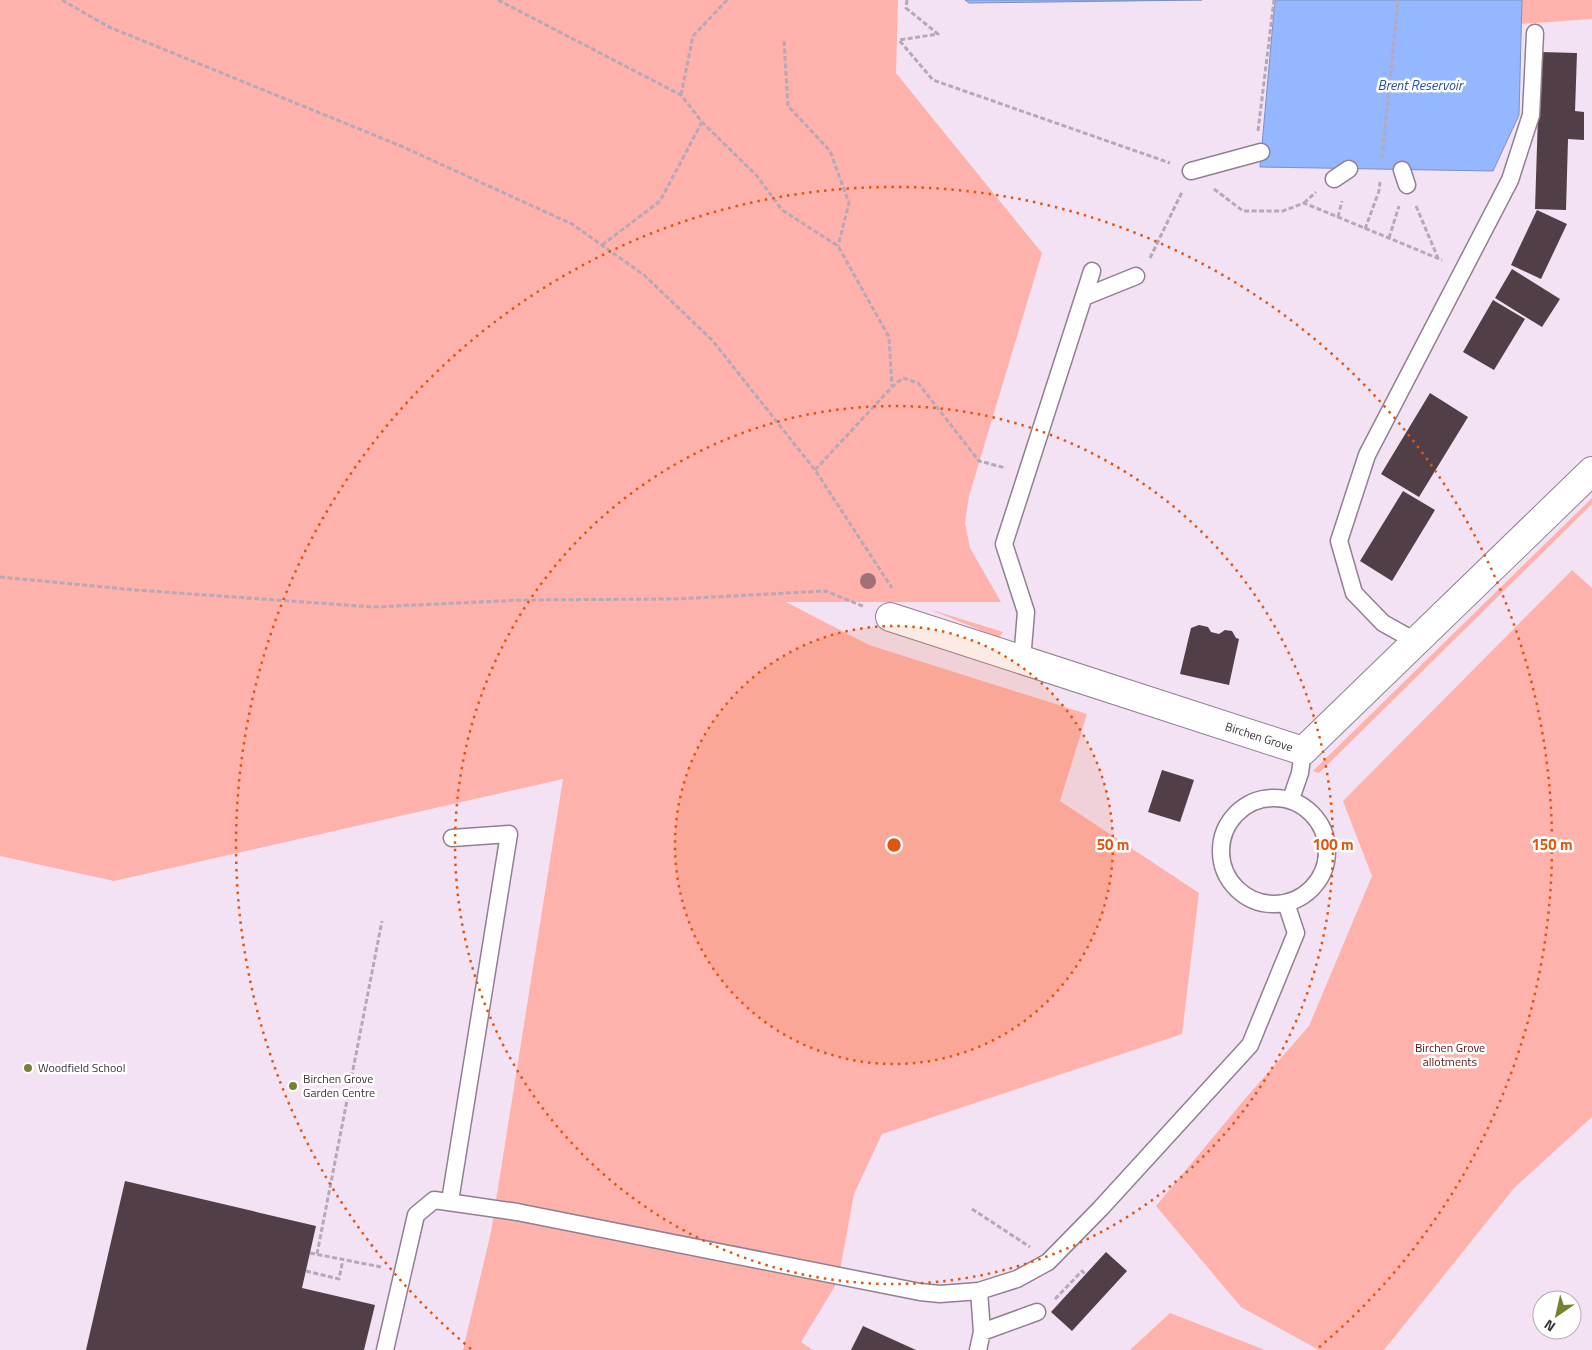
<svg xmlns="http://www.w3.org/2000/svg" width="1592" height="1350" font-family="'Titillium Web',sans-serif">
  <style>
    .green { fill: #feb2ab }
    .water { fill: #94b7ff; stroke: #7a90c4 }
    .building { fill: #523e46 }
    .lines { fill: none; stroke-linecap: round; stroke-linejoin: round }
    .service-casing { stroke: #908091; stroke-width: 19 }
    .minor-casing { stroke: #908091; stroke-width: 30 }
    .path { stroke: #b6a8b7; stroke-width: 3; stroke-dasharray: 5 2.5; stroke-linecap: butt }
    .service { stroke: #fff; stroke-width: 16 }
    .minor { stroke: #fff; stroke-width: 28 }
    .tree { fill: #a37079 }
    .ring { fill: none; stroke: #df570e; stroke-width: 2.5; stroke-dasharray: 2.5 5 }
    .poi-dot { fill: #77822e; stroke: #fff; stroke-width: 2 }
    .labels { text-anchor: middle; stroke-width: 5; stroke-linejoin: round; paint-order: stroke }
    .street-label { font-size: 12px; fill: #3c353c; stroke: #fff }
    .park-label { font-size: 12px; fill: #611214; stroke: #fff }
    .poi-label { font-size: 12px; fill: #3c353c; stroke: #fff; text-anchor: start }
    .water-label { font-size: 14px; font-style: italic; fill: #2d50a3; stroke: #fff }
    .centre { fill: #df570e; stroke: #fff; stroke-width: 2.5 }
    .ring-label { font-size: 15px; text-anchor: middle; font-weight: bold; fill: #df570e; stroke: #fff; stroke-width: 5; stroke-linejoin: round; paint-order: stroke }
  </style>
  <rect width="100%" height="100%" fill="#f3e2f4"/>
  <path class="green" d="M0,0H898L896,73L1042,253L969,496L965,523L970,548L1001,602H786L869,645L1087,714L1060,801L1199,893L1182,1034L882,1134L854,1194L838,1281L801,1342L813,1350H463L491,1232L563,779L114,881L0,856Z
    M1522,0H1592V19L1520,24Z
    M1592,498V504L1319,773L1313,771Z
    M1572,570L1592,588V1117L1514,1188L1384,1350H1319L1241,1307L1156,1206L1244,1100L1309,1026L1372,876L1343,801Z
    M929,609L1003,632L999,638Z
    M1170,1313L1265,1350H1130Z"/>
  <path class="water" d="M965,0H1202L969,3Z
    M1275,0H1522L1519,115L1493,171L1260,167Z"/>
  <path class="building" d="M1540,52L1577,53L1575,111L1584,112V140L1568,139L1566,210L1535,209Z
    M1537,210L1567,224L1541,279L1511,265Z
    M1512,269L1560,299L1542,327L1495,298Z
    M1493,300L1525,319L1494,370L1463,352Z
    M1430,393L1468,417L1419,497L1381,474Z
    M1403,491L1435,510L1392,581L1360,561Z
    M1199,625L1208,627L1211,632L1219,634L1225,630L1232,631L1236,638L1239,639L1229,685L1180,674L1191,628Z
    M1162,770L1194,780L1180,822L1148,812Z
    M125,1181L316,1226L302,1288L375,1305L364,1350H86Z
    M1106,1252L1127,1271L1072,1331L1051,1312Z
    M863,1326L916,1350H851Z"/>
  <g class="lines">
    <g class="service-casing">
      <path id="service" d="M1402,170L1407,185
        M1191,171L1261,152
        M1334,179L1349,169
        M1084,297L1136,276
        M1417,642L1383,623L1354,593L1339,541L1367,455L1510,180L1531,115L1535,33
        M1022,660L1026,612L1004,544L1092,271
        M1221 851a53 53 0 1 1 106 0a53 53 0 1 1-106 0Z
        M1291,799L1300,773L1303,751
        M450,1201L509,834L452,838
        M982,1332L1037,1312
        M385,1350L416,1215L434,1200L517,1212L920,1292L940,1294L979,1291L1017,1279L1048,1262L1100,1209L1250,1045L1296,933L1286,903
        M978,1350L982,1332L979,1291"/>
    </g>
    <g class="minor-casing">
      <path id="minor" d="M890,617L1303,751L1592,471"/>
    </g>
    <path class="path" d="M62,0L109,27L401,146L572,224L644,275L712,340L815,470L892,588
      M498,0L681,95L702,122L757,176L782,210L838,246L889,337L892,387
      M907,0L906,8L938,34L899,40L933,80L1170,163
      M784,41L788,106L830,151L849,203L838,246
      M681,95L693,36L727,0
      M1258,131L1274,0
      M1382,158L1398,0
      M1214,189L1243,211H1283L1304,203L1442,260
      M1304,203L1316,192
      M1416,206L1438,258
      M1338,217L1342,201
      M1365,229L1379,191L1380,182
      M1389,238L1399,206
      M602,245L660,201L702,122
      M1150,258L1182,192
      M815,470L892,387L903,378L918,383L979,461L1006,468
      M0,577L136,590L374,607L521,600L675,599L826,591L865,607
      M972,1209L1030,1247
      M310,1253L381,1267
      M317,1254L382,921
      M306,1271L339,1279L343,1259
      M1055,1299L1082,1271L1085,1274"/>
    <use href="#service" class="service"/>
    <use href="#minor" class="minor"/>
  </g>
  <circle class="tree" cx="868" cy="581" r="8"/>
  <circle cx="894" cy="845" r="219" fill="#df570e" fill-opacity=".12"/>
  <g class="ring">
    <circle cx="894" cy="845" r="219"/>
    <circle cx="894" cy="845" r="439"/>
    <path d="M471 1349A658 658 0 1 1 1317 1349"/>
  </g>
  <g class="poi-dot">
    <circle cx="28" cy="1068" r="5"/>
    <circle cx="293" cy="1086" r="5"/>
  </g>
  <g class="labels">
    <g class="street-label">
      <text transform="translate(1259 737) rotate(18)" y="4">Birchen Grove</text>
    </g>
    <g class="park-label">
      <text x="1450" y="1052">Birchen Grove<tspan x="1450" dy="14">allotments</tspan></text>
    </g>
    <g class="poi-label">
      <text x="38" y="1072">Woodfield School</text>
      <text x="303" y="1083">Birchen Grove<tspan x="303" dy="14">Garden Centre</tspan></text>
    </g>
    <g class="water-label">
      <text x="1420" y="90">Brent Reservoir</text>
    </g>
  </g>
  <circle cx="894" cy="845" r="8" class="centre"/>
  <g class="ring-label">
    <text x="1113" y="850">50 m</text>
    <text x="1333" y="850">100 m</text>
    <text x="1552" y="850">150 m</text>
  </g>
  <g transform="translate(1557 1315) rotate(214)"><circle r="24" fill="#ffffff" stroke="#b1aeb1"/>
  <path d="M0-4L9 19L0 12L-9 19Z" fill="#77822e"/>
  <text y="-8" font-size="14" font-weight="bold" text-anchor="middle" fill="#3c353c">N</text>
  </g>
</svg>
